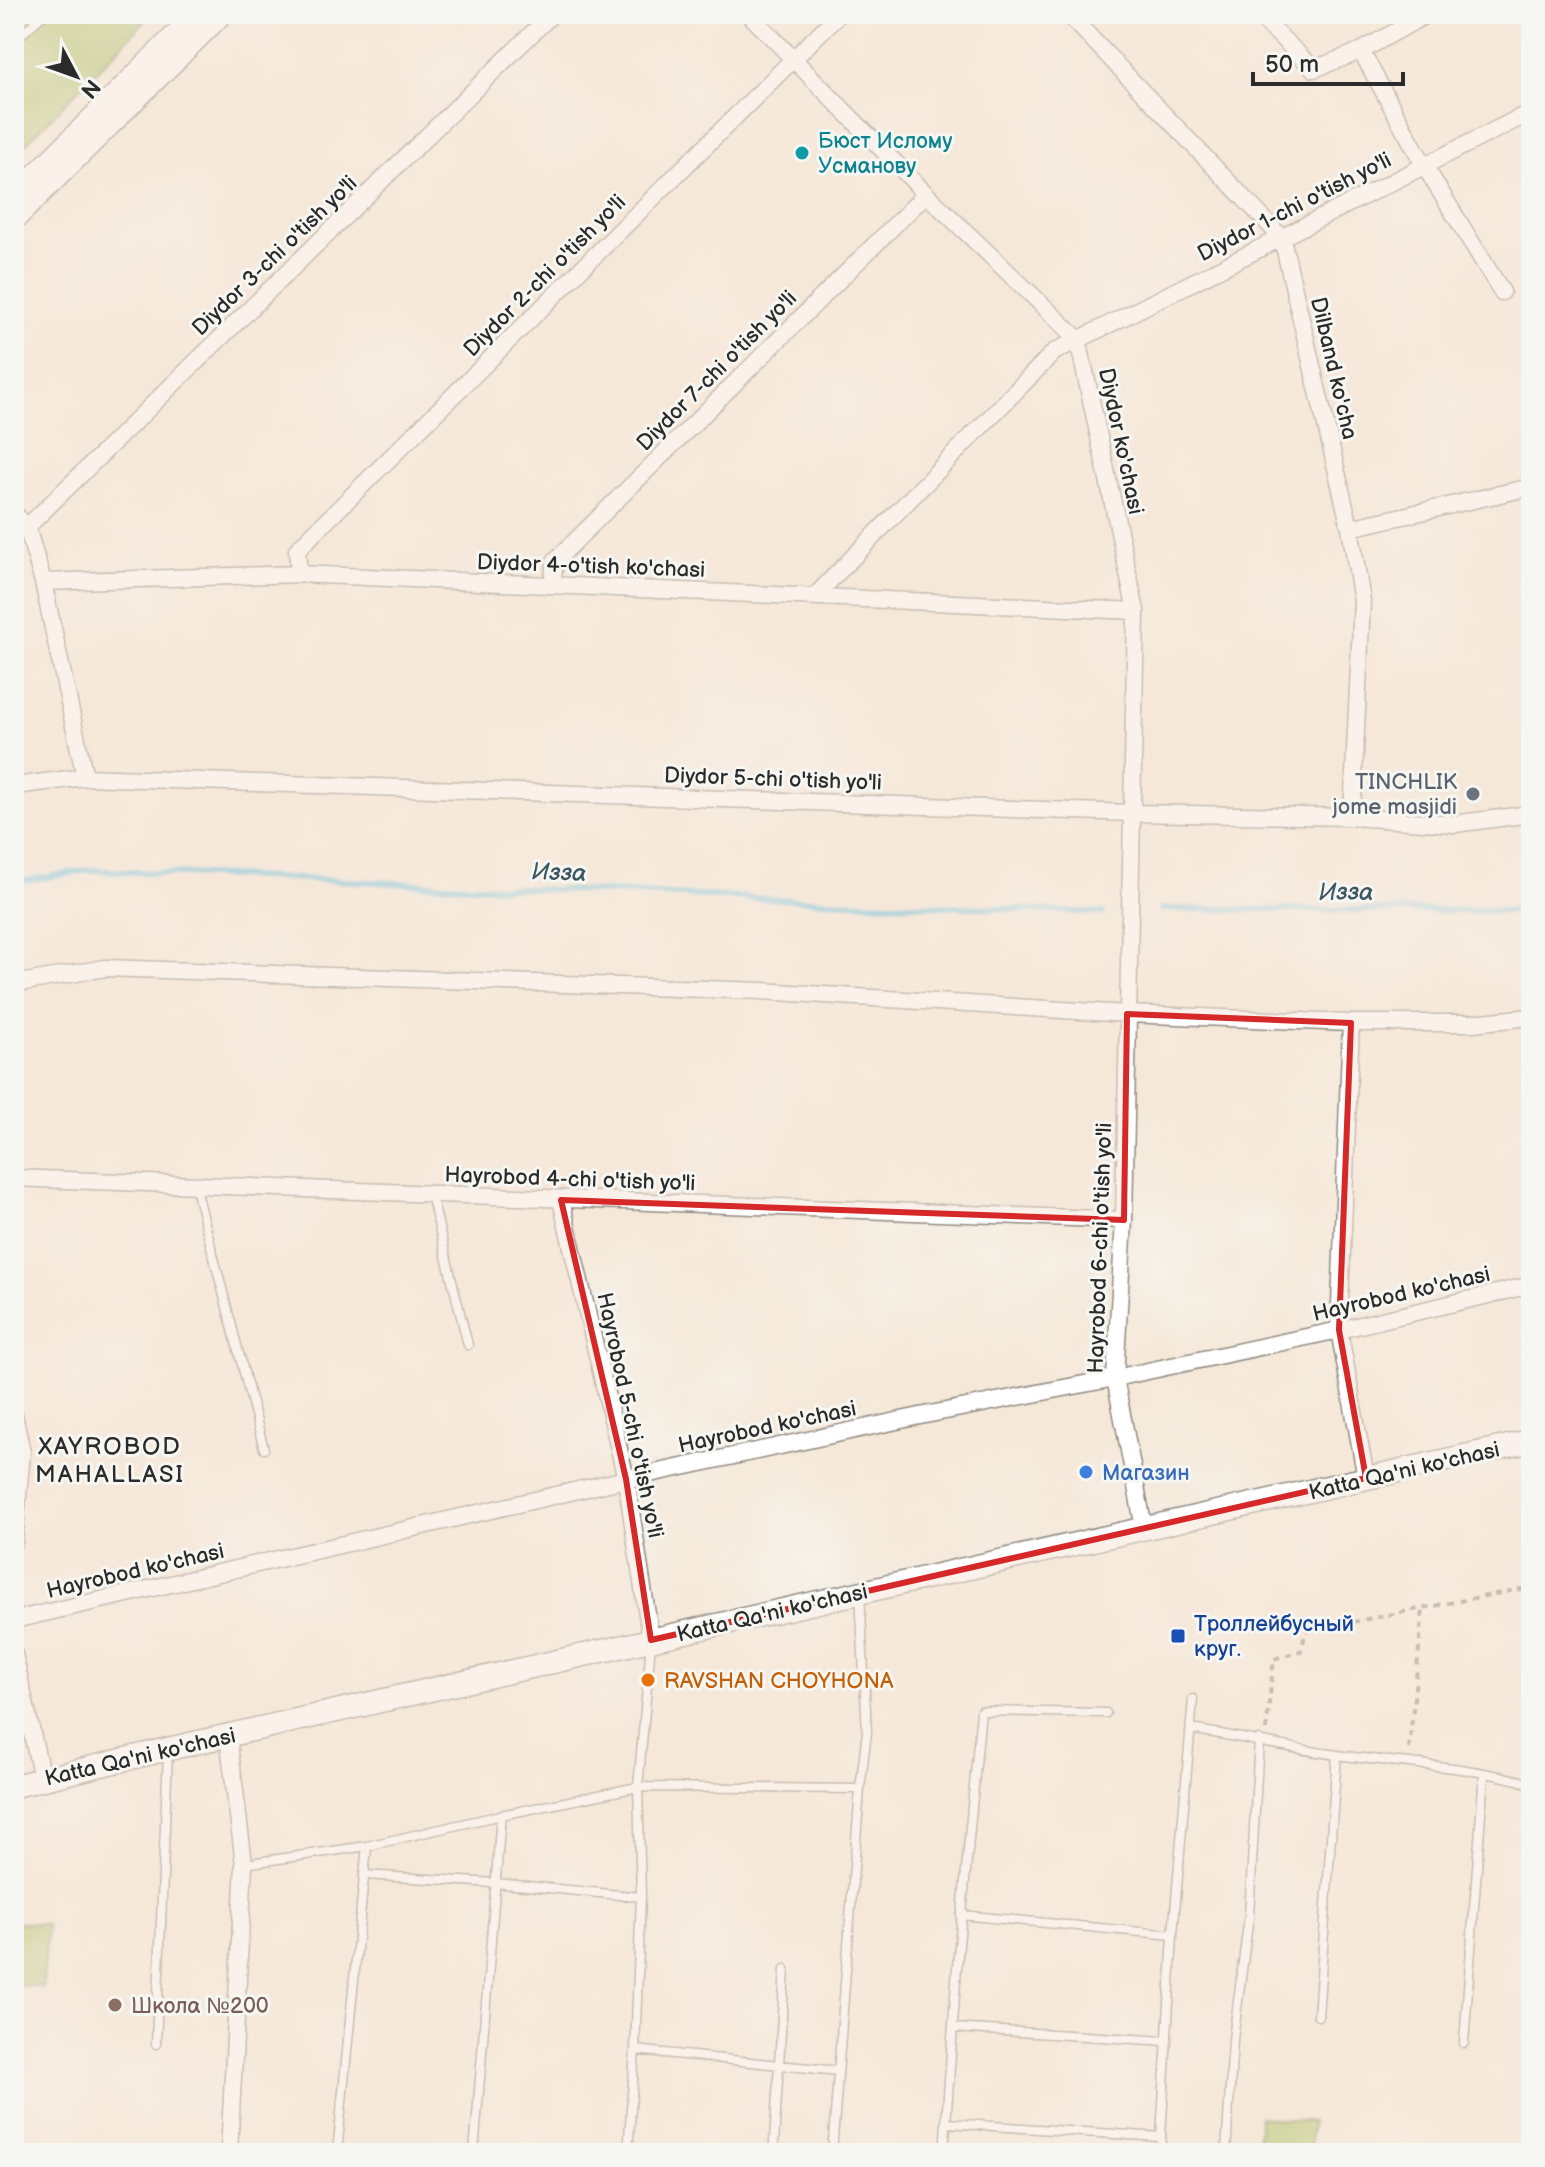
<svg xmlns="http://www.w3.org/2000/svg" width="1545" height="2167" font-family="'Balsamiq Sans',sans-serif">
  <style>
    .green { fill: #aac368; stroke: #6a774a; stroke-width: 2 }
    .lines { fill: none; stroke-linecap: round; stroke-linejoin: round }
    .stream { stroke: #62bee0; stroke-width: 6 }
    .service-casing { stroke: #908a82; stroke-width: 11 }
    .minor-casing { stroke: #908a82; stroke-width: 19 }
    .secondary-casing { stroke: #908a82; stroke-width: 25 }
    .path { stroke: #908a82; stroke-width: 4; stroke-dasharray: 6 6; stroke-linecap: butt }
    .service { stroke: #fff; stroke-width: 8 }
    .minor { stroke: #fff; stroke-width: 16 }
    .secondary { stroke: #fff; stroke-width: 22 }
    .marked { fill: none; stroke: #d62828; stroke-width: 6; stroke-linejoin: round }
    .culture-dot { fill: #0f9aa8; stroke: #f6f6f2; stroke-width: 3 }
    .worship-dot { fill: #6b7280; stroke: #f6f6f2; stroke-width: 3 }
    .shop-dot { fill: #3f7fe0; stroke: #f6f6f2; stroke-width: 3 }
    .transit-dot { fill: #1a4fb4; stroke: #f6f6f2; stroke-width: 3 }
    .food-dot { fill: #e8710a; stroke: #f6f6f2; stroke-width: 3 }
    .education-dot { fill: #8d6e63; stroke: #f6f6f2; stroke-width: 3 }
    .labels { text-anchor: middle; stroke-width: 6; stroke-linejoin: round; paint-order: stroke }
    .culture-label { font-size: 22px; fill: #0d838f; stroke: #f6f6f2; text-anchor: start }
    .street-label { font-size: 22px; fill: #2b2b2b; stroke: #f6f6f2 }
    .worship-label { font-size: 22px; fill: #5b616d; stroke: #f6f6f2; text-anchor: end }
    .shop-label { font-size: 22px; fill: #366cbe; stroke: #f6f6f2; text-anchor: start }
    .transit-label { font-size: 22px; fill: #164399; stroke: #f6f6f2; text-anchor: start }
    .food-label { font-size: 22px; fill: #c56008; stroke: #f6f6f2; text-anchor: start }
    .education-label { font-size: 22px; fill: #785e54; stroke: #f6f6f2; text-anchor: start }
    .water-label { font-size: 24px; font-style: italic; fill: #3c5761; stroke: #f6f6f2 }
    .neighbourhood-label { font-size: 24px; letter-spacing: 2px; fill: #2b2b2b; stroke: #f6f6f2 }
  </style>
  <rect width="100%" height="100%" fill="#f6f6f2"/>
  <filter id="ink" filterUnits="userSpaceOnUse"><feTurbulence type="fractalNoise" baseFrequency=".0125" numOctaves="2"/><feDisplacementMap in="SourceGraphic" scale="16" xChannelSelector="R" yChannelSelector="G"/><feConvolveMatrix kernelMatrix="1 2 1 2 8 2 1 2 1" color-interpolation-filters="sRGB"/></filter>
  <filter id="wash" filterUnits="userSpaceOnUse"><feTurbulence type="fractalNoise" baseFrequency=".006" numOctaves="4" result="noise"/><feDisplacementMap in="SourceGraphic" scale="32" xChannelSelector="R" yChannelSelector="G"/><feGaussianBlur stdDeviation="1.8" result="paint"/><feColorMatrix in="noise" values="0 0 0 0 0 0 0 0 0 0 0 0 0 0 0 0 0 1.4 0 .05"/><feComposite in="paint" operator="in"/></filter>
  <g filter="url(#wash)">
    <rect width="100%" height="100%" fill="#f5e8d8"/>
    <path class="green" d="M14,14H152L14,156Z
      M14,1922L47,1924L43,1987L14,1985Z
      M1260,2117L1312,2122L1310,2149L1257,2145Z"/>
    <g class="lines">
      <path class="stream" d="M14,883L88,870L1103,913
        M1161,909L1531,911"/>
    </g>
  </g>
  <g filter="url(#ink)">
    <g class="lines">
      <g class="service-casing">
        <path id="service" d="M14,41L44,14
          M195,1185L264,1449
          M431,1195L468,1345
          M1191,1729C1240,1737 1288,1748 1337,1755C1402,1764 1468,1765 1531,1784
          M244,1864L367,1846L501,1815L638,1787L860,1789
          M364,1875L495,1883L641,1897
          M961,1915L1173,1935
          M1318,2016L1337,1755
          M953,2028L1167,2041
          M1464,2043L1484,1773
          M156,2044L168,1753
          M635,2050L838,2071
          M947,2123L1161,2137
          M774,2143L785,1969
          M337,2153L367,1846
          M474,2153L501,1815
          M628,2153L635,2050L641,1897L638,1787L651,1643
          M832,2153L860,1789L867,1732L860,1593
          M944,2153L957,1967L981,1711L1106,1713
          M1163,2153L1161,2137L1173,1935L1193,1699
          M1226,2153L1233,2040L1249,1916L1259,1740"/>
      </g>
      <g class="minor-casing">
        <path id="minor" d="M749,14L926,194L1078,339L1136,611L1124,1220L1115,1378L1144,1528
          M1068,14L1282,238L1350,528L1362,601L1352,817
          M1257,14L1314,69L1361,51L1427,14
          M1361,51L1424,165L1502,292
          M14,513L27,527L43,582L85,777
          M27,527L552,14
          M1350,528L1531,487
          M299,574L297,550L839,14
          M43,582L299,574L1136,611
          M552,585L555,561L926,194
          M815,596L1054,352L1531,112
          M14,786L85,777L1132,813L1352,817L1454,824L1531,814
          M14,984L105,968L762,991L1127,1014L1351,1023H1472L1531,1017
          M1351,1023L1339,1330L1366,1478
          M14,1178L1124,1220
          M561,1200L626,1479L651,1640
          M14,1415L22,1452L14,1542
          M14,1620L626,1479L920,1416L1115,1378L1339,1330L1531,1285
          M14,1654L42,1778
          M228,1735L244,1864L229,2153"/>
      </g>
      <g class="secondary-casing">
        <path id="secondary" d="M14,197L197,14
          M14,219L221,14
          M14,1786L168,1749L1531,1441"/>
      </g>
      <path class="path" d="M1266,1730L1274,1659L1301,1651L1306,1631L1531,1587
        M1409,1749L1423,1608"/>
      <use href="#service" class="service"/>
      <use href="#minor" class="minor"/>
      <use href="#secondary" class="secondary"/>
    </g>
  </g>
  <path d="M0 0H1545V2167H0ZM1127,1014L1351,1023L1339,1330L1366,1478L651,1640L626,1479L561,1200L1124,1220Z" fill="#f5e8d8" fill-opacity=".55" fill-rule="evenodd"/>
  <path class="marked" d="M1127,1014L1351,1023L1339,1330L1366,1478L651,1640L626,1479L561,1200L1124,1220Z"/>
  <circle class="culture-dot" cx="802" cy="153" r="8"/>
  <circle class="worship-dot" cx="1473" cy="794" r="8"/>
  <circle class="shop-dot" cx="1086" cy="1472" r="8"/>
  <rect class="transit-dot" x="1170" y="1628" width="16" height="16" rx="4"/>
  <circle class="food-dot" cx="648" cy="1680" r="8"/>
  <circle class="education-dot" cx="115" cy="2005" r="8"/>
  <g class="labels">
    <g class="culture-label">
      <text x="818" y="148">Бюст Ислому<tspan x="818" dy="25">Усманову</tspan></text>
    </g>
    <g class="street-label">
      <text transform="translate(1294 206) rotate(-27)" y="8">Diydor 1-chi o'tish yo'li</text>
      <text transform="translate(274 255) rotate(-44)" y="8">Diydor 3-chi o'tish yo'li</text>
      <text transform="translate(544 275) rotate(-45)" y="8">Diydor 2-chi o'tish yo'li</text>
      <text transform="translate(1335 368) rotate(77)" y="8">Dilband ko'cha</text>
      <text transform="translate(716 370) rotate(-45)" y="8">Diydor 7-chi o'tish yo'li</text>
      <text transform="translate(1122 441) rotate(78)" y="8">Diydor ko'chasi</text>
      <text transform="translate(591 565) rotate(2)" y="8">Diydor 4-o'tish ko'chasi</text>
      <text transform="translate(773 778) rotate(2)" y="8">Diydor 5-chi o'tish yo'li</text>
      <text transform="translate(570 1178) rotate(2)" y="8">Hayrobod 4-chi o'tish yo'li</text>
      <text transform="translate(1099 1248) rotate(-88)" y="8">Hayrobod 6-chi o'tish yo'li</text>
      <text transform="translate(1401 1293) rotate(-13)" y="8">Hayrobod ko'chasi</text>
      <text transform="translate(631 1415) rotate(78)" y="8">Hayrobod 5-chi o'tish yo'li</text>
      <text transform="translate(767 1426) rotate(-12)" y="8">Hayrobod ko'chasi</text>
      <text transform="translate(1404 1470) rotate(-13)" y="8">Katta Qa'ni ko'chasi</text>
      <text transform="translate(135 1570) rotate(-13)" y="8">Hayrobod ko'chasi</text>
      <text transform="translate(772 1612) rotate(-13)" y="8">Katta Qa'ni ko'chasi</text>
      <text transform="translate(140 1756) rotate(-13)" y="8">Katta Qa'ni ko'chasi</text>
    </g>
    <g class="worship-label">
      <text x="1457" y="789">TINCHLIK<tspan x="1457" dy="25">jome masjidi</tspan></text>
    </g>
    <g class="shop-label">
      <text x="1102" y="1480">Магазин</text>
    </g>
    <g class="transit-label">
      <text x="1194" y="1631">Троллейбусный<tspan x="1194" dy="25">круг.</tspan></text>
    </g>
    <g class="food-label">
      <text x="664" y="1688">RAVSHAN CHOYHONA</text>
    </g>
    <g class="education-label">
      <text x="131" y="2013">Школа №200</text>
    </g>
    <g class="water-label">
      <text transform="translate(559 872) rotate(2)" y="8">Изза</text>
      <text x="1346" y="900">Изза</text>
    </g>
    <g class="neighbourhood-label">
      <text x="110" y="1454">XAYROBOD<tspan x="110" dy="28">MAHALLASI</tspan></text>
    </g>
  </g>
  <rect width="1545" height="2167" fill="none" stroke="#f6f6f2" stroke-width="48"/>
  <g transform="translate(76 76) rotate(131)" stroke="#f6f6f2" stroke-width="6" paint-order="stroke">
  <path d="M0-6L14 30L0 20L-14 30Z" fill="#2b2b2b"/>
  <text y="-12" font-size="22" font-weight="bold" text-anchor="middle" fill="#2b2b2b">N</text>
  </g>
  <path d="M1253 72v12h150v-12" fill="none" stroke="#2b2b2b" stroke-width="4"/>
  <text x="1265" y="72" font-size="24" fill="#2b2b2b" stroke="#f6f6f2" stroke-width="6" paint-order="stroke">50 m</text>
</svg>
